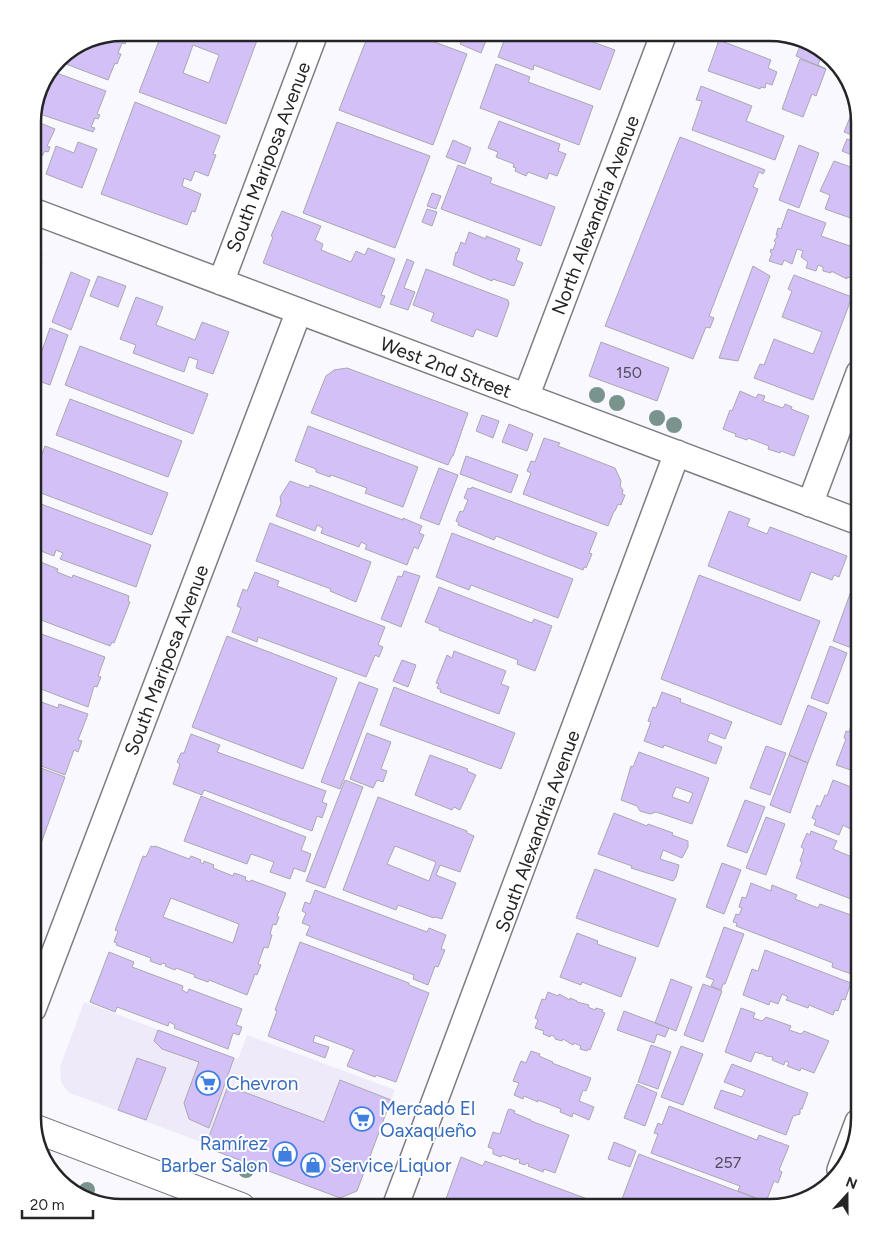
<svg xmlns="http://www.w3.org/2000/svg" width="892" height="1240" font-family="Figtree,sans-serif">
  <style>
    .built { fill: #efeafa }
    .building { fill: #d3c0f7; stroke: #aaa8b0; fill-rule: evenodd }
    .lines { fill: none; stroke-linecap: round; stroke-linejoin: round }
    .minor-casing { stroke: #7e7c83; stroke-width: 28 }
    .major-casing { stroke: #7e7c83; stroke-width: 30 }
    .minor { stroke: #fff; stroke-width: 25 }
    .major { stroke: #fff; stroke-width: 28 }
    .tree { fill: #79948d }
    .labels { text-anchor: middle; stroke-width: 4; stroke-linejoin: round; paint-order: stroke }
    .number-label { font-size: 16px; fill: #504b5b }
    .street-label { font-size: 19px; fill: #252427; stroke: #fff }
    .shop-label { font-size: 19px; fill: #366cbe; stroke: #fff; text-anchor: start }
    .rim { fill: none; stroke: #252427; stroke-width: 2.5 }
  </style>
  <rect width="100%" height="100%" fill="#faf8ff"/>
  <path class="built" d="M84,1002L238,1059L247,1035L395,1090L357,1191L340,1198L205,1147L206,1144L70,1093L66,1090L61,1082L60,1067Z"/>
  <path class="building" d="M122,32L126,33L125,35L128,36L125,44L122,43L118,53L121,54L117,64L115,63L108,80L58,61L63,55Z
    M162,33H252L259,35L226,124L139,92ZM193,45L219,55L209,83L183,73Z
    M369,33H410L467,54L433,145L339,110Z
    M464,33L470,35L471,33H489L481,53L460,44Z
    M507,33H568L615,50L600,90L534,65L533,70L498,57Z
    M719,40L771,60L768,68L777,72L772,85L766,83L765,88L761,87L760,89L708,71Z
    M802,41L815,45L823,52L818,65L826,69L796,56Z
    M800,59L826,69L816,96L812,94L803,117L782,109Z
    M496,64L530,77L528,82L593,106L579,145L480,108Z
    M51,71L106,91L97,114L100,115L98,119L95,118L91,127L95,128L93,132L34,112L42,82Z
    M701,86L752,106L746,121L784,136L775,160L692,130L702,101L696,100Z
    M135,102L220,136L213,154L216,155L208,176L195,171L191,181L184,178L182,186L201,194L195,212L192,211L187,225L101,194Z
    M855,105L860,122L859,158L842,151L847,139L855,142L857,137L844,132Z
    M33,120L55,129L47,146L50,147L48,152L45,151L42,156L33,153Z
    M499,121L560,144L558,151L566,154L557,176L549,173L547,179L528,172L526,176L515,171L516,168L513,167L514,164L496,157L498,152L488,148Z
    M337,122L430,156L395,248L303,213Z
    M680,137L765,170L763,174L759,172L753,187L758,189L709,316L714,318L710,328L706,327L693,359L605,326Z
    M453,140L471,148L465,164L446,157Z
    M78,142L97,149L82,188L46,174L56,146L74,153Z
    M799,145L819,153L799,208L779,200Z
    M834,161L859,170V193L855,192L853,197L859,199V198V221L825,209L830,195L820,191Z
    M458,165L492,178L490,183L555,207L541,246L441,209Z
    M432,193L441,196L436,209L427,206Z
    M427,209L437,212L432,226L422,222Z
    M788,209L826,223L821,236L850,246L855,233L859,235V272L857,279L847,277V279L831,271V273L823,271V267L818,265L816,271L806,268L808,262L801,257L803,251L797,249L792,264L784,260L782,265L769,261L772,253L770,252L771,249L773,250L776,242L774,241L778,235H776L778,228L781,229Z
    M282,211L321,226L315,240L323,244L321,250L351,262L356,251L365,255L368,248L395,259L381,295L385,296L380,308L263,263L273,237L271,236Z
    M469,232L486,239V236L520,249L516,260L523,263L514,286L493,279L492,281L453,265L456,252L457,253L461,242L465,244Z
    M33,251L42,255L39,262L42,263L39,271L36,270L35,274L33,273Z
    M407,259L414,262L404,288L415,292L408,310L390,304Z
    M753,266L770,276L738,361L719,358Z
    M426,269L508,300L509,304L497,337L476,329L473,337L431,321L434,313L413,305Z
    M71,272L90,280L71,330L52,322Z
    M794,275L852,297L813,400L754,378L760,364L764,365L774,339L813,354L822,332L782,317L792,291L788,289Z
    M98,276L126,286L118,307L90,296Z
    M136,297L163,307L156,325L195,340L202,322L229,332L213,374L196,368L198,360L189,357L184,372L133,353L136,345L120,339Z
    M50,328L68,335L50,385L33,379V376Z
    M601,342L669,368L657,401L589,376Z
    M80,346L208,394L193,434L65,385Z
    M347,368L468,413L453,456H452L448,465L311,413L326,376L334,370Z
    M740,391L756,398L758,394L765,396L763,401L783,408L785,404L792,407L791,409L809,416L794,456L781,451L780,453L768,449L769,446L748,438L747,440L735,436L736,434L723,429L730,410L732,411Z
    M70,399L182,441L168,477L56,435Z
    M482,415L499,421L493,438L476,431Z
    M509,424L533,434L527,451L502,442Z
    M308,426L418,467L403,507L365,493L367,488L331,475L330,477L316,472V469L295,461Z
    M544,438L560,443L558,446L615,468L621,481L620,486L623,490L622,494L625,495L621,505L618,504L615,511H614L608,526L523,494L531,473L527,471L531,461L535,462Z
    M45,446L168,493L152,535L33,490V478Z
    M466,456L518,475L511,493L460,474Z
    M439,468L458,475L439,525L420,518Z
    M290,481L309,488L310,485L403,520V518L422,526L419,533L424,535L418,549L414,547L407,565L365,549L367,545L361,542L359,547L321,533L323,528L317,525L315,531L276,516L281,503L280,497Z
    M472,487L597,533L589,553L592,554L586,568L584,567L583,570L496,536L494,540L458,525L459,523L456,521L460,511L463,512L468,500L464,498L468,488L471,489Z
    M33,501L151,545L136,587L60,559L63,553L56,550L54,556L33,548Z
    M729,511L750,519L747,526L767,534L770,527L847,556L839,577L834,575L832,580L811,572L800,601L708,566Z
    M270,523L371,562L356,602L330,591L331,589L256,561Z
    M452,533L573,579L558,618L471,585L469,590L436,577Z
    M33,559L58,569L57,572L72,578L73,575L129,596L128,601L130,602L114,643L112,642L110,646L33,617Z
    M859,569V628L852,648L833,641Z
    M404,571L420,576L401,627L381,619L398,576L402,577Z
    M255,572L279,581L277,586L385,627L378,645L383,647L379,657L375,655L366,677L258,637L257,642L232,632L241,608L237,606L243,589L247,591Z
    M699,575L820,621L781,725L661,679Z
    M439,587L532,623L534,619L552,626L535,671L517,664L518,660L439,630L440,628L425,622Z
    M33,631L105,657L98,676L101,677L97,687L94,686L88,707L33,686Z
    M227,636L337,678L303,769L192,727Z
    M830,646L847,653L828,704L811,698Z
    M454,651L506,671L501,684L509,687L499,714L440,692L441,690L437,688L439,684L436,683L447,655L452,658Z
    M402,660L416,665L408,687L393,681Z
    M359,682L378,689L340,789L321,782Z
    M394,687L515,733L501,769L380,725Z
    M662,692L681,699L680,702L732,722L725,739L710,733L707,741L722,747L716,764L664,745L663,748L644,741L651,722L648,721L653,707L656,708Z
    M33,699L58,708L59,704L88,714L78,740L82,741L78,752L74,750L65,775L36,764L38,759L33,757Z
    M808,705L827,713L808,763L789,755Z
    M854,717L859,719V773L836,765L846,739L844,738L846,731L849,732Z
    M367,733L391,742L381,769L387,771L383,782L377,780L373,788L350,779Z
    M191,734L220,745L217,752L326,791L322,802L327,804L322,818L317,816L312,831L204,790L202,795L173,784L180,764L177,762L181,753H184Z
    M766,746L786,753L770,795L750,788Z
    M639,752L709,778L692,824L656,812L650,814L640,811L637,806L621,800L631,766L633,767ZM676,787L693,793L689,803L672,797Z
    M430,755L468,769L467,771L476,775L460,810L454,807L452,810L415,795Z
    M789,755L808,763L790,813L770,805Z
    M33,765L65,777L39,849L33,847Z
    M345,780L363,787L325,888L306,881Z
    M833,780L859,790V832L854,831L843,825L839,835L814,825L816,820L812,818L817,805L820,807L825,795L827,796Z
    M201,796L306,837L301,850L311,854L305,872L294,868L290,879L270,872L274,862L251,854L247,864L184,841Z
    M378,797L467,831V833L474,836L460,872L440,865L436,875L456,883L442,919L435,917L434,918L398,905L396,910L343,890ZM395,846L436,862L429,881L387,864Z
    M745,800L765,807L747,853L727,846Z
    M614,813L647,826L648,824L673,833L672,835L688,841V847L682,858L663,850L660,859L679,865L676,877L673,881L631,868L632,866L598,854Z
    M766,817L785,824L766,875L746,868Z
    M811,831L837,841L833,849L859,860V902L796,878L802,862L800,861L804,849L801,847L807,833L810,835Z
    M151,846L155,847V846L189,859L191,856L201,860L200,862L203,864L204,861L214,865L213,868L233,876L234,873L246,877L245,880L250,882L251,880L286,893L277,916L279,917L276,925L273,924L270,934L272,935L268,948L264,947L258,964L261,965L257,975L255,974L247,995L209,980L208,982L194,977L195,975L176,968L175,970L165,966L166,964L162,963L161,965L150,961L151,958L116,945L117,943L114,942L118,931L115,930L143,856L146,857ZM171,898L239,924L233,943L163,917Z
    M722,863L741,870L724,914L706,907Z
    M595,869L676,899L658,947L576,918Z
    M751,883L771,891L772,885L797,895L795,899L818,908L820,904L851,915L853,910L859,913V962L854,975L832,967L833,963L736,926L737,923L733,922L736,914L739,915L742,908L739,907L742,897L746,898Z
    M315,890L427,932L429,928L446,935L441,949L445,950L438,967L435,966L428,985L413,979L414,975L306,935L310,926L302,923L306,913L302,911L305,902L310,904Z
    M724,927L744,934L725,984H723L721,990L711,986L714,980L706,977Z
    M577,933L598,941L597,944L636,958L621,997L582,982L581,985L560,977Z
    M300,942L409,983V985L429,993L396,1082L376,1075L375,1077L347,1066L354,1050L315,1035L313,1042L329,1047L325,1058L268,1036L277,1011L275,1010Z
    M765,950L851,983L845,1000L842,999L838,1011L835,1010L833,1015L809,1005L808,1008L786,1000L788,997L782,994L778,1004L770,1001L769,1005L743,995L752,969L758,971Z
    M109,952L134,962L132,967L183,986L182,990L187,993L189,989L242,1009L236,1025L242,1027L239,1035L233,1033L228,1049L174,1028L175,1025L169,1022L168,1026L117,1007L115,1012L90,1002Z
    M671,979L692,987L676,1031L655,1023Z
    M703,984L722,991L703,1042L684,1035Z
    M548,992L558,996L559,994L570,1000V998L577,1001V1002L589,1005L588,1007L595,1010L596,1008L603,1010L602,1012L605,1013L590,1050L588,1049L587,1051L580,1049L581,1046L574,1043L573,1045L563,1039L562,1041L555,1039V1037L551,1035L550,1037L543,1034L544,1031L535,1028L538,1020L535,1018L542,999L545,1000Z
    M741,1008L755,1013L753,1018L762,1021L766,1017L791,1026L789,1030L801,1034L804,1031L829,1041L814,1073L801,1068L800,1071L787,1066L789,1063L785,1061L784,1065L772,1060L773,1057L766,1056L761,1053V1054L755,1052L751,1062L725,1052Z
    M624,1011L669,1028L665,1037L657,1034L654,1043L617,1030Z
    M158,1030L234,1058L209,1128L189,1119L184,1103L199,1062L162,1049L154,1041Z
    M651,1045L671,1052L658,1089L638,1082Z
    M681,1046L703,1054L683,1105L661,1097Z
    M531,1051L540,1054L539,1056L553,1062L552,1063L591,1078L586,1091L583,1090L579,1101L594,1107L589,1120L573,1113L572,1117L560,1112L561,1109L538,1100V1102L524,1096L523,1099L514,1095L519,1083L513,1081L521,1061L526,1063Z
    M137,1058L166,1068L146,1120L118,1110Z
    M732,1064L808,1093L802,1109H800V1114L793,1116L786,1135L714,1108L721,1090L742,1097L745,1090L724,1082Z
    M340,1080L391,1100L357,1191L340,1198L205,1147L228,1086L324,1122Z
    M637,1084L657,1093L645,1126L624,1118Z
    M669,1106L757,1140L759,1135L789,1146L779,1170L782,1172L778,1183L774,1181L766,1202L738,1191L740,1186L651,1153L658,1134L654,1133L658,1123L662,1125Z
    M510,1109L515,1111L514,1113L531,1120V1121L569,1135L555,1173L544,1169L543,1172L528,1166L529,1164L526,1163L525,1165L519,1163L520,1160L517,1158L516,1160L502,1155L501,1157L493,1154V1149L488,1147L493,1132L500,1134L508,1110Z
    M614,1142L636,1151L630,1167L608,1159Z
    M639,1154L766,1202L764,1207H619Z
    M461,1157L483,1166L485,1161L609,1207H468L446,1199Z"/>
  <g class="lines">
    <g class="minor-casing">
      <path id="minor" d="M33,211L859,522
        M221,282L315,33
        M526,397L664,33
        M810,504L859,373
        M33,1009L299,311
        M840,1170L858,1122
        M395,1207L677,453"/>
    </g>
    <g class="major-casing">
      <path id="major" d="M36,1129L241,1207"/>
    </g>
    <use href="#minor" class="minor"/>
    <use href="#major" class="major"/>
  </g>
  <g class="tree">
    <circle cx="597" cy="395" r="8"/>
    <circle cx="617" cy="403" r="8"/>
    <circle cx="657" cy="418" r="8"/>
    <circle cx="674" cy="425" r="8"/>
    <circle cx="246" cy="1170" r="8"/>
    <circle cx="87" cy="1190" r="8"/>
  </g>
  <defs>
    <g id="supermarket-ring" transform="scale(1.25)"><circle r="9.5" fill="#fff" stroke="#3f7fe0" stroke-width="1.5"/><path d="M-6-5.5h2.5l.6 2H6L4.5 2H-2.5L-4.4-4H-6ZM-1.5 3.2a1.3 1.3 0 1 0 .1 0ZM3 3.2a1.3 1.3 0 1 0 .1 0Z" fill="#3f7fe0"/></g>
    <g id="shop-ring" transform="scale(1.25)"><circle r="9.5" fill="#fff" stroke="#3f7fe0" stroke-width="1.5"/><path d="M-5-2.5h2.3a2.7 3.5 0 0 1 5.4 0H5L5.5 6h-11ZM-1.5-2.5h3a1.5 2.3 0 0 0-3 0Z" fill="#3f7fe0"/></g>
  </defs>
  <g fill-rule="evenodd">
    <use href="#supermarket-ring" x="208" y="1083"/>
    <use href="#supermarket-ring" x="362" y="1119"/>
    <use href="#shop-ring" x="285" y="1154"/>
    <use href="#shop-ring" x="313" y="1165"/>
  </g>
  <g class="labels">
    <g class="number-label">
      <text x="629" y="378">150</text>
      <text x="728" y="1168">257</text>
    </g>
    <g class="street-label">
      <text transform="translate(268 157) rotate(-69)" y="7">South Mariposa Avenue</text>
      <text transform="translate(595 215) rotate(-69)" y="7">North Alexandria Avenue</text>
      <text transform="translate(446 367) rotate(21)" y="7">West 2nd Street</text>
      <text transform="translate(166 660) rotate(-69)" y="7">South Mariposa Avenue</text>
      <text transform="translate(537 831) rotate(-70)" y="7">South Alexandria Avenue</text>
    </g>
    <g class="shop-label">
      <text x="226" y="1090">Chevron</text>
      <text x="380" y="1115">Mercado El<tspan x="380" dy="22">Oaxaqueño</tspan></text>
      <text x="268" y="1150" text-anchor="end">Ramírez<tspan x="268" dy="22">Barber Salon</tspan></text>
      <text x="330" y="1172">Service Liquor</text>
    </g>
  </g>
  <path d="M0 0H892V1240H0ZM122 41H770A81 81 0 0 1 851 122V1118A81 81 0 0 1 770 1199H122A81 81 0 0 1 41 1118V122A81 81 0 0 1 122 41Z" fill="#fff" fill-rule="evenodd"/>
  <path class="rim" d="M122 41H770A81 81 0 0 1 851 122V1118A81 81 0 0 1 770 1199H122A81 81 0 0 1 41 1118V122A81 81 0 0 1 122 41Z"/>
  <g transform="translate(847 1195) rotate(21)" stroke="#ffffff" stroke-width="4" paint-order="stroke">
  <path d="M0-4L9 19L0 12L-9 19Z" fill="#252427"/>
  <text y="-8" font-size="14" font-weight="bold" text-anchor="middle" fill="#252427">N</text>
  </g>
  <path d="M22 1210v8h71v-8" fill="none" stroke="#252427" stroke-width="2.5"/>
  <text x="30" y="1210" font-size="15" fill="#252427" stroke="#ffffff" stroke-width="4" paint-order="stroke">20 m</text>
</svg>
